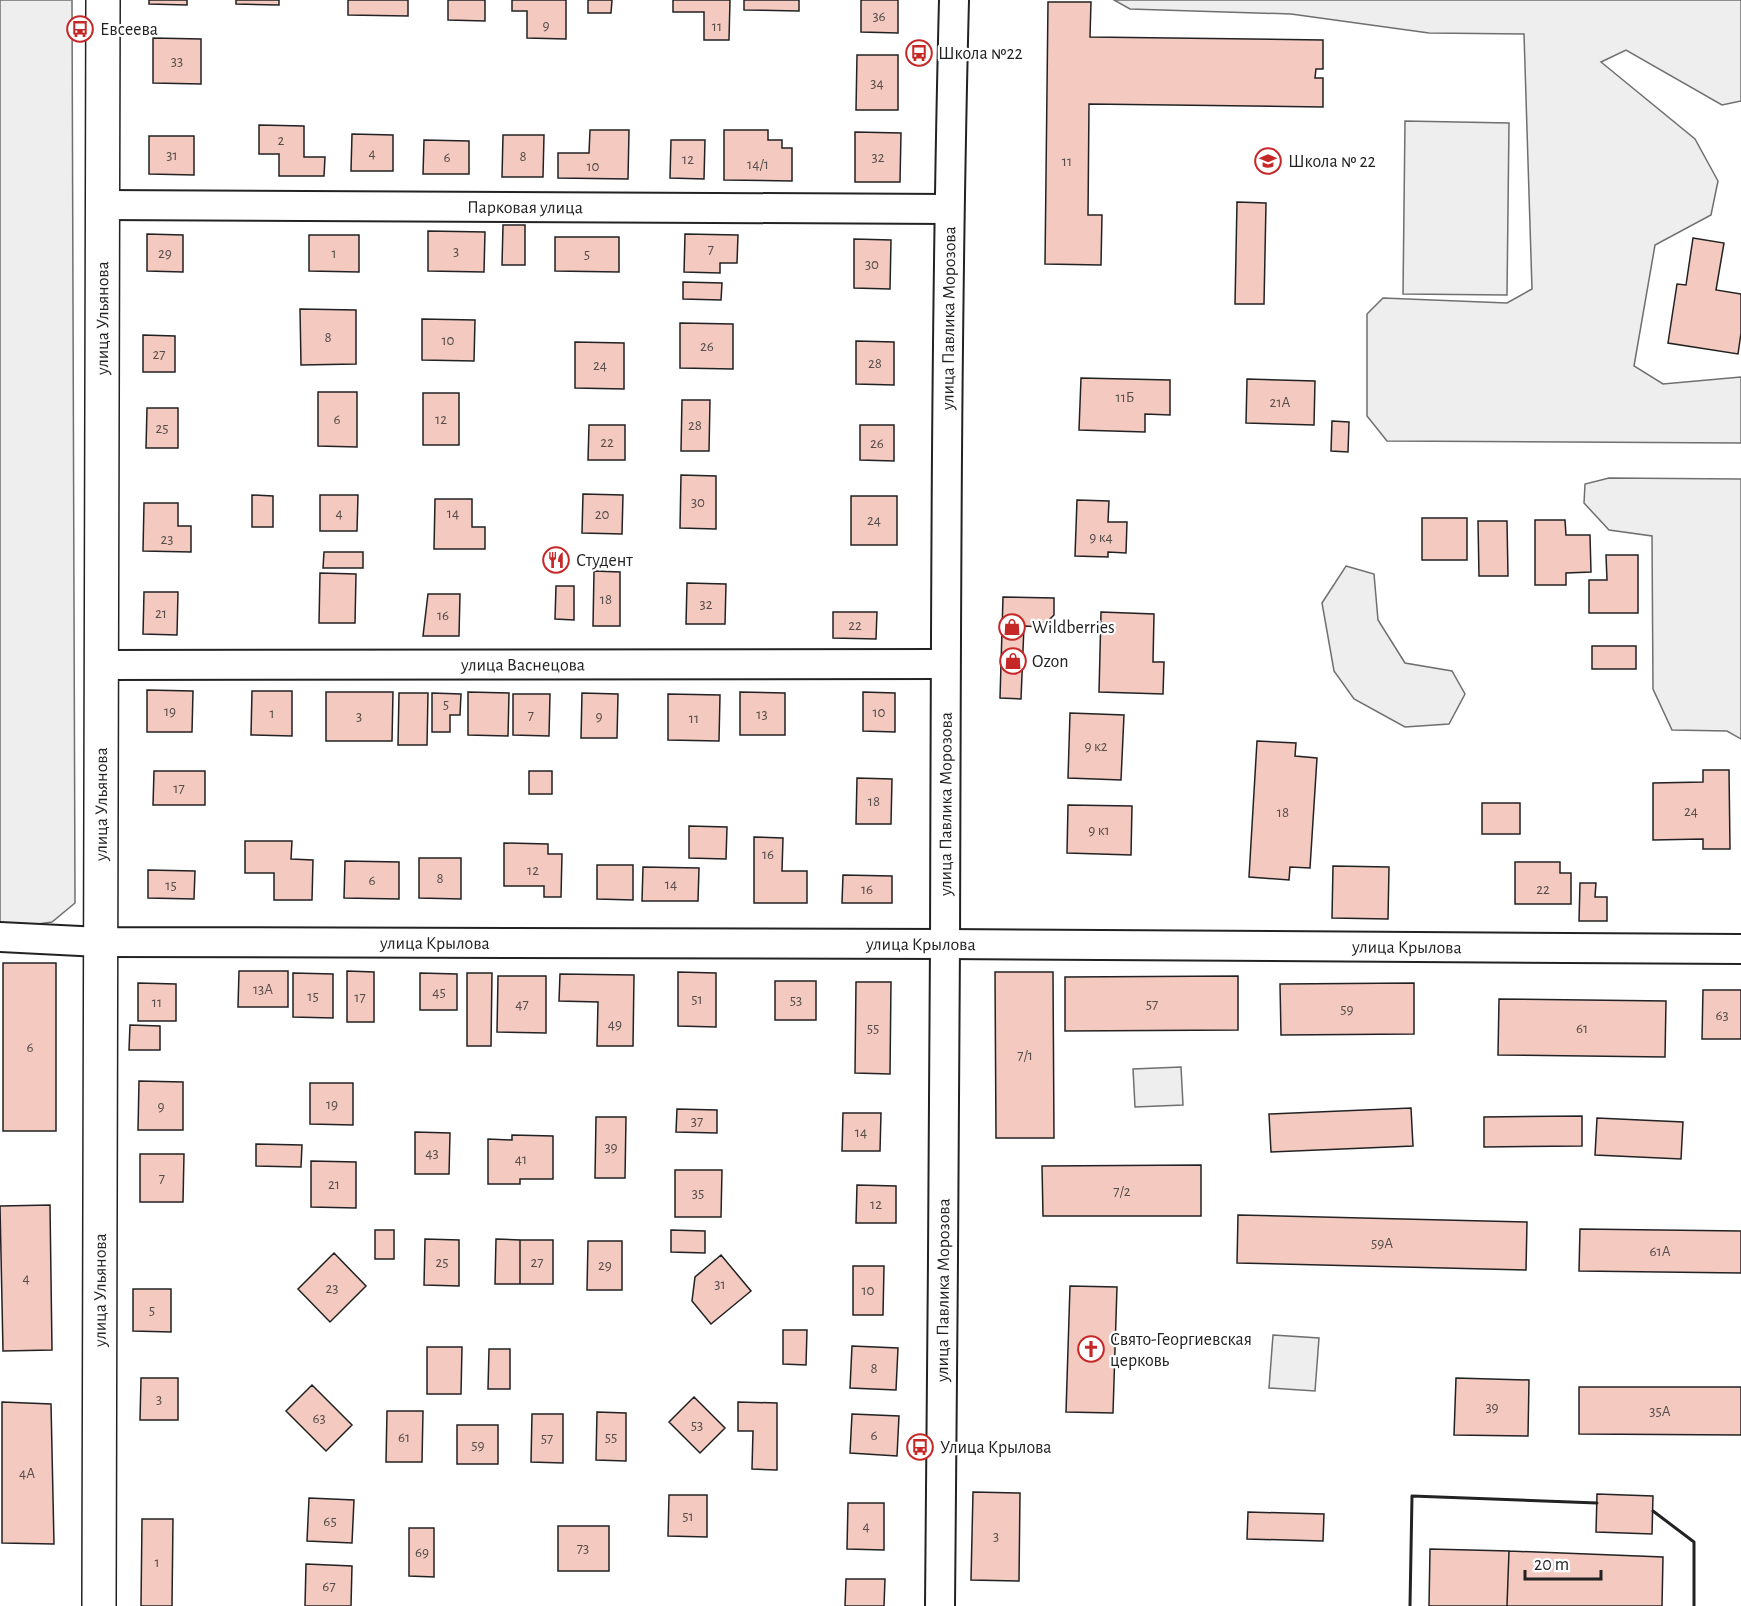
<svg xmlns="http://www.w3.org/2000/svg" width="1741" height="1606" font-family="'Alegreya Sans',sans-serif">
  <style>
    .green { fill: #eee; stroke: #6f6f6f; stroke-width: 1.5 }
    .building { fill: #f3c9c0; stroke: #222; stroke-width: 1.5 }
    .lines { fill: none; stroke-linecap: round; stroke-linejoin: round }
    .minor-casing { stroke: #222; stroke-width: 32 }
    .major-casing { stroke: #222; stroke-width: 36 }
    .minor { stroke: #fff; stroke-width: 28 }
    .major { stroke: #fff; stroke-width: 33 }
    .wall { stroke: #222; stroke-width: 3 }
    .labels { text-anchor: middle; stroke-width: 4.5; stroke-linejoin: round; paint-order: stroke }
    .number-label { font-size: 15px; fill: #564c4a }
    .poi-label { font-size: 18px; fill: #222; stroke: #fff; text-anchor: start }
    .street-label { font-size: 18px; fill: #222; stroke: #fff }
  </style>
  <rect width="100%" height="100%" fill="#fff"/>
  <path class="green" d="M0,0H72L75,903L52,922L2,929L0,928Z
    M1114,0H1741V101L1722,105L1626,50L1601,62L1695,139L1718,181L1711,215L1655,245L1634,366L1663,384L1741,377V443L1387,441L1367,416V314L1383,298L1507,303L1532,289L1524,34L1429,33L1291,14L1130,9Z
    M1405,121L1509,123L1507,295L1403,294Z
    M1609,478L1741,479V739L1727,731L1672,730L1653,689L1652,536L1609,530L1584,503L1585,484Z
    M1346,566L1374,574L1378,620L1405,663L1452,671L1465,694L1449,724L1405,727L1354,699L1334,671L1322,603Z
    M1181,1067L1183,1105L1135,1107L1133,1069Z
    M1273,1335L1319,1338L1315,1391L1269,1388Z"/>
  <path class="building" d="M149,0H187V5L149,4Z
    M236,0H279V5L236,4Z
    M348,0H408V16L348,15Z
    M448,0H485V21L448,20Z
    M512,0H566V39L527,38V11H512Z
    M588,0H612L611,13H588Z
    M673,0H730L729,40H704V12H673Z
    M744,0H799V11L744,10Z
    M861,0H898V33L861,32Z
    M1048,2H1091L1090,37L1323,40V69H1316L1315,78H1323V107L1089,104L1088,215H1102L1101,265L1045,264Z
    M153,38L201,39V84L153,83Z
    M857,55H898V110H856Z
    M259,125L304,126V157H325L324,176H279V154H259Z
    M590,130H629L628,179L558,178V153H589Z
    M724,130H768V140H782V148H792V181L724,180Z
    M855,132L901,133L900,182H855Z
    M352,134L393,135V171H351Z
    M503,135H544L543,177H502Z
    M149,136H194V175L149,174Z
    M424,140L469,141V174H423Z
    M671,140H705L704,179L670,178Z
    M1237,202L1266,203L1264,304H1235Z
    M503,225H525V265H502Z
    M428,231L485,232L484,272L428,271Z
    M147,234L183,235V272L147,271Z
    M685,234L738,235L737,263H720V273L684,272Z
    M309,235H359V272L309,271Z
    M555,237H619V272L555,271Z
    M1693,238L1724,243L1716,290L1741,294V333L1738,354L1668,343L1677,284L1686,285Z
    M854,239L891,240L890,289L854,288Z
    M683,282L722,283L721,300L683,299Z
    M300,309L356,310V364L301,365Z
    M422,319L475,320L474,361L422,360Z
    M680,323L733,324V369L680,368Z
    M143,335L175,336V372H143Z
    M856,341L894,342V385L856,384Z
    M575,342L624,343V389L575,388Z
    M1081,378L1170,380V415L1145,414V432L1079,430Z
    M1247,379L1315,381L1314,425L1246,423Z
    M318,392H357V447L318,446Z
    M423,393H459V445H423Z
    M682,400H710L709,451H681Z
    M147,408H178V448H146Z
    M1332,421L1349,422L1348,452L1331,451Z
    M589,425H625V460H588Z
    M860,425H894V461L860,460Z
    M681,475L716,476V529L680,528Z
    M583,494L623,495L622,534L582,533Z
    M252,495L273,496V527H252Z
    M320,495H358L357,531H320Z
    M851,496H897V545H851Z
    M435,499H472V527H485V549H434Z
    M1077,500L1109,501L1108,522H1127L1126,553L1108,552V557L1075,556Z
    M144,503H178V526H191V552L143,551Z
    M1422,518H1467V560H1422Z
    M1535,520H1565L1566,535H1590L1591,572L1566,573V585H1535Z
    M1478,521H1507L1508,576H1479Z
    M324,552H363V568H323Z
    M1606,555H1638V613H1589V580H1607Z
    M594,571L620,572V626H593Z
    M320,573L356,574L355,623H319Z
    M687,583L726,584L725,624H686Z
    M556,586H574V620L555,619Z
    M144,592H178L177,635L143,634Z
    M428,594H460L459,636H423Z
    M1003,597L1054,598V615L1042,627L1024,626L1021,699L1000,698Z
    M833,612H877L876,639L833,638Z
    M1101,612L1154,614L1153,662H1164L1163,694L1099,692Z
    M1592,646H1636V669H1592Z
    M147,690L193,691L192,732H147Z
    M252,691H292V736L251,735Z
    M326,692H393L392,741H326Z
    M468,692L509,693L508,736L468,735Z
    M740,692L785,693V735H740Z
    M863,692L895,693V732L863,731Z
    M399,693H428L427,745H398Z
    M432,693L461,694L460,715H450V732H432Z
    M582,693L618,694L617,738H581Z
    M513,694H550L549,736L513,735Z
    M668,694L720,695L719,741L668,740Z
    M1070,713L1124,715L1121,780L1068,778Z
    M1257,741L1296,743L1295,756L1317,758L1310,868L1290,867L1289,880L1249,877Z
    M1703,770H1729L1730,849H1703V839L1653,840V783L1703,782Z
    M154,771H205V805H153Z
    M529,771H552V794H529Z
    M857,778L892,779L891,824H856Z
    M1482,803H1520V834H1482Z
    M1068,805L1132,806L1131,855L1067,853Z
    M689,826L727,827L726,859L689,858Z
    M754,837L783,838L782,871H807V903H754Z
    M245,841H292L291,859L313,860L312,900H274V873H245Z
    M504,843L548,844V854H562L561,897H544V886H504Z
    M419,858H461V899L419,898Z
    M345,861L399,862V899L344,898Z
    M1515,862H1560V873H1571V904H1515Z
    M597,865H633V900L597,899Z
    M1333,866L1389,867L1388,919L1332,918Z
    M643,867L699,868L698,901H642Z
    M148,870L195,871L194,899L148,898Z
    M843,875L892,876V903H842Z
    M1580,883H1596L1595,897H1607V921H1579Z
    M3,963H56V1131H3Z
    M239,971H288V1007H238Z
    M347,971L374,972V1022H347Z
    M678,972L716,973V1027L678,1026Z
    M995,972H1053L1054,1138H996Z
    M293,973L333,974V1018L293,1017Z
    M420,973L457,974V1010H420Z
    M467,973H492L491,1046H467Z
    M560,974L634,975L633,1046H597L598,1002L559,1001Z
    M498,976H546V1033L497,1032Z
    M1238,976V1030L1065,1031V977Z
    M775,981H816V1020H775Z
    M856,982H891L890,1074L855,1073Z
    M138,983L176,984V1021H138Z
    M1414,983V1034L1281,1035L1280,984Z
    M1703,990H1741V1039H1702Z
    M1499,999L1666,1001L1665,1057L1498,1055Z
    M130,1025L160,1026V1050H129Z
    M139,1081L183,1082V1130H138Z
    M310,1083H353V1125L310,1124Z
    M1411,1108L1413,1146L1271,1152L1269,1114Z
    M677,1109L717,1110V1133L676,1132Z
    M843,1113H881L880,1151H842Z
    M1582,1116V1146L1484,1147V1117Z
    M596,1117H626L625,1178H595Z
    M1597,1118L1683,1122L1681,1159L1595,1155Z
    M415,1132L450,1133L449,1174H415Z
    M512,1135L553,1136V1179H520V1184H488V1139L512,1140Z
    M256,1144L302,1145L301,1167L256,1166Z
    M140,1154H184L183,1202H140Z
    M311,1161L356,1162V1208L311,1207Z
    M1201,1165V1216H1043L1042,1166Z
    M675,1170H722L721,1217H675Z
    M857,1185L896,1186V1223H856Z
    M50,1205L52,1350L3,1351L0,1206Z
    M1238,1215L1527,1222L1526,1270L1237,1263Z
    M1580,1229L1741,1231V1273L1579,1271Z
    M375,1230H394V1259H375Z
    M671,1230L705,1231V1253L671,1252Z
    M425,1239L459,1240V1286L424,1285Z
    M496,1239L520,1240V1284H495Z
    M520,1240H553V1284H520Z
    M588,1241H622V1290H587Z
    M334,1253L366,1286L330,1322L298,1289Z
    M721,1255L751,1291L711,1324L692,1301L695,1277Z
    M853,1266H884L883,1315H853Z
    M1070,1286L1117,1287L1113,1413L1066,1412Z
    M133,1289H171V1332L133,1331Z
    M783,1330H807L806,1365L783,1364Z
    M852,1346L898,1348L896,1390L850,1388Z
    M427,1347H462L461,1394H427Z
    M489,1349H510V1389H488Z
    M141,1378H178V1420H140Z
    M1456,1378L1529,1380L1528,1436L1454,1435Z
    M312,1385L352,1425L326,1451L286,1411Z
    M1579,1387H1741V1435L1579,1434Z
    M694,1397L725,1428L700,1453L669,1422Z
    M2,1402L51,1404L54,1544L2,1543Z
    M738,1402L777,1403V1470L752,1469L753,1431H738Z
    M387,1411H423L422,1462H386Z
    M597,1412L626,1413V1461L596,1460Z
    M532,1414H563V1463L531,1462Z
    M852,1414L899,1416L897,1456L850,1453Z
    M457,1425H498V1464H457Z
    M973,1492L1020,1493L1019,1581L971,1580Z
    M1597,1494L1653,1496L1652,1534L1596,1532Z
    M669,1495H707V1537L668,1536Z
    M309,1498L354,1500L352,1543L307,1541Z
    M848,1503H884V1550L847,1549Z
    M1248,1512L1324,1514L1323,1541L1247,1539Z
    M142,1519H173L172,1606H141Z
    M558,1526H609V1571H558Z
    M409,1528H434V1577L409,1576Z
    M1430,1549L1509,1551L1507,1606H1429Z
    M1509,1551L1663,1557L1662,1606H1507Z
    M306,1564L352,1566L351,1606H305Z
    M846,1579H885L884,1606H845Z"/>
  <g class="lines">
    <g class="minor-casing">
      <g id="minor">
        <path id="s1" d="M102,205L949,209"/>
        <path id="s2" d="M101,665L945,664"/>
        <path id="s3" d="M0,937L100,942L945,944L1741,949"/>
        <path id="s4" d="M940,1606C942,1385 944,1165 945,944C946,629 946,315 954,0"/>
      </g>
    </g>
    <g class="major-casing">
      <g id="major">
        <path id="s5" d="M99,1606L103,0"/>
      </g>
    </g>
    <use href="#minor" class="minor"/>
    <use href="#major" class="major"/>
    <path class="wall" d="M1653,1511L1694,1542V1606
      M1410,1606L1412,1496L1597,1503"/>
  </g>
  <defs>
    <g id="bus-ring" transform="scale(1.35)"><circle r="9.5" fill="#fff" stroke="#c62828" stroke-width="1.5"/><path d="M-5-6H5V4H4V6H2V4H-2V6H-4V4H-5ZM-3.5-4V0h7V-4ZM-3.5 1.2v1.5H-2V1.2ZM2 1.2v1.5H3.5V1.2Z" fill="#c62828"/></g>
    <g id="school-ring" transform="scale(1.35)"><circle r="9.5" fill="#fff" stroke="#c62828" stroke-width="1.5"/><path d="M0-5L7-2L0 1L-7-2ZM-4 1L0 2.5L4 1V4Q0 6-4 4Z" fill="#c62828"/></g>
    <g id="restaurant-ring" transform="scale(1.35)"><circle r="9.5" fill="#fff" stroke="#c62828" stroke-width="1.5"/><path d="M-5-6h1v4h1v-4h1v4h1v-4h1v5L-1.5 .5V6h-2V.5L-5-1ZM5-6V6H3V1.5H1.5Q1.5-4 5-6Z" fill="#c62828"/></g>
    <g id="shop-ring" transform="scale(1.35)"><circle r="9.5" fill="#fff" stroke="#c62828" stroke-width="1.5"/><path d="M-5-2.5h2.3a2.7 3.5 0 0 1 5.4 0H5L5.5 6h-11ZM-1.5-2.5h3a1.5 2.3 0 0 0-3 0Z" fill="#c62828"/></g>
    <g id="church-ring" transform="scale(1.35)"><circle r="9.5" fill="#fff" stroke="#c62828" stroke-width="1.5"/><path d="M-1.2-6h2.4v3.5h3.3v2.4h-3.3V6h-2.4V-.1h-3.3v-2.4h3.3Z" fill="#c62828"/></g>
  </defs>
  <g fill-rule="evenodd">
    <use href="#bus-ring" x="80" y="29"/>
    <use href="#bus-ring" x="919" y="53"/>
    <use href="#school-ring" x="1268" y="161"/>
    <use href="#restaurant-ring" x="556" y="560"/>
    <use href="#shop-ring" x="1012" y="627"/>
    <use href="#shop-ring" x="1013" y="661"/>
    <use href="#church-ring" x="1091" y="1349"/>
    <use href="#bus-ring" x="920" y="1447"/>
  </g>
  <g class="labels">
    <g class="number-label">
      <text x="879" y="21">36</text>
      <text x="546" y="30">9</text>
      <text x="717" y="31">11</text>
      <text x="177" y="66">33</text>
      <text x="877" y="88">34</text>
      <text x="281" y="145">2</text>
      <text x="372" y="158">4</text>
      <text x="172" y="160">31</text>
      <text x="523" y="161">8</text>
      <text x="447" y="162">6</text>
      <text x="878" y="162">32</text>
      <text x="688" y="164">12</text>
      <text x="1067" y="166">11</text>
      <text x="758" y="169">14/1</text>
      <text x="593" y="171">10</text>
      <text x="711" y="254">7</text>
      <text x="456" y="256">3</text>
      <text x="165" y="258">29</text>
      <text x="334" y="258">1</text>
      <text x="587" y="259">5</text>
      <text x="872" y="269">30</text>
      <text x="328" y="342">8</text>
      <text x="448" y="345">10</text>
      <text x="707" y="351">26</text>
      <text x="159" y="359">27</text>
      <text x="875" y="368">28</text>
      <text x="600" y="370">24</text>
      <text x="1125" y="402">11Б</text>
      <text x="1280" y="407">21А</text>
      <text x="337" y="424">6</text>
      <text x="441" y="424">12</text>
      <text x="695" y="430">28</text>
      <text x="162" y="433">25</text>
      <text x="607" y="447">22</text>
      <text x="877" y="448">26</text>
      <text x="698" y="507">30</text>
      <text x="339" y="518">4</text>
      <text x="453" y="518">14</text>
      <text x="602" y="519">20</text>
      <text x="874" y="525">24</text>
      <text x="1101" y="542">9 к4</text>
      <text x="167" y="544">23</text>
      <text x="606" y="604">18</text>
      <text x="706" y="609">32</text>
      <text x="161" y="618">21</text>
      <text x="443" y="620">16</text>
      <text x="855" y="630">22</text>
      <text x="446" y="709">5</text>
      <text x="170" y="716">19</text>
      <text x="879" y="717">10</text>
      <text x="272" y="718">1</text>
      <text x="762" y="719">13</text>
      <text x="531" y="720">7</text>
      <text x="359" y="721">3</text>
      <text x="599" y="721">9</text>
      <text x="694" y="723">11</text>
      <text x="1096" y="751">9 к2</text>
      <text x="179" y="793">17</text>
      <text x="874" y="806">18</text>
      <text x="1691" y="816">24</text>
      <text x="1283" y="817">18</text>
      <text x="1099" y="835">9 к1</text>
      <text x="768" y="859">16</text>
      <text x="533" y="875">12</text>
      <text x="440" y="883">8</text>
      <text x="372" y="885">6</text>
      <text x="671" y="889">14</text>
      <text x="171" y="890">15</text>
      <text x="867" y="894">16</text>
      <text x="1543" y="894">22</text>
      <text x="263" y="994">13А</text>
      <text x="439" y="997">45</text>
      <text x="313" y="1001">15</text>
      <text x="360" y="1002">17</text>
      <text x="697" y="1004">51</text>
      <text x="796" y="1005">53</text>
      <text x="157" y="1007">11</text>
      <text x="522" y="1009">47</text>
      <text x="1152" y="1009">57</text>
      <text x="1347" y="1014">59</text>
      <text x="1722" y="1020">63</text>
      <text x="615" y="1029">49</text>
      <text x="873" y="1033">55</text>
      <text x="1582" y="1033">61</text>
      <text x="30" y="1052">6</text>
      <text x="1025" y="1060">7/1</text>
      <text x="332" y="1109">19</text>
      <text x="161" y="1111">9</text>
      <text x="697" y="1126">37</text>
      <text x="861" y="1137">14</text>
      <text x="611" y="1152">39</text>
      <text x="432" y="1158">43</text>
      <text x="521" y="1164">41</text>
      <text x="162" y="1183">7</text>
      <text x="334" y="1189">21</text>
      <text x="1122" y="1196">7/2</text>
      <text x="698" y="1198">35</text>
      <text x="876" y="1209">12</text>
      <text x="1382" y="1248">59А</text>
      <text x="1660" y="1256">61А</text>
      <text x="442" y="1267">25</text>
      <text x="537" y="1267">27</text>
      <text x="605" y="1270">29</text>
      <text x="26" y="1283">4</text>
      <text x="720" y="1289">31</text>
      <text x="332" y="1293">23</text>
      <text x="868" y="1295">10</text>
      <text x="152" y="1315">5</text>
      <text x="874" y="1373">8</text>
      <text x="159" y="1404">3</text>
      <text x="1492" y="1412">39</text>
      <text x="1660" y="1416">35А</text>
      <text x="319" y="1423">63</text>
      <text x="697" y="1430">53</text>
      <text x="874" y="1440">6</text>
      <text x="404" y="1442">61</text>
      <text x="611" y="1442">55</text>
      <text x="547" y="1443">57</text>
      <text x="478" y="1450">59</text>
      <text x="27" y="1478">4А</text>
      <text x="688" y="1521">51</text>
      <text x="330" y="1526">65</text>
      <text x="866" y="1531">4</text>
      <text x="996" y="1541">3</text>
      <text x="583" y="1553">73</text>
      <text x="422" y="1557">69</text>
      <text x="157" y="1567">1</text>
      <text x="329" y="1591">67</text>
    </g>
    <g class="poi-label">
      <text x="100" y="35">Евсеева</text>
      <text x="938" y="59">Школа №22</text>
      <text x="1288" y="167">Школа № 22</text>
      <text x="576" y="566">Студент</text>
      <text x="1032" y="633">Wildberries</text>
      <text x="1032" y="667">Ozon</text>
      <text x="1110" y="1345">Свято-Георгиевская<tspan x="1110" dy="21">церковь</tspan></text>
      <text x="940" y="1453">Улица Крылова</text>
    </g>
    <g class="street-label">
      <text dy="6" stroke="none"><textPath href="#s1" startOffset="423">Парковая улица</textPath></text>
      <text dy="6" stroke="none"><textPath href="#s5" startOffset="1288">улица Ульянова</textPath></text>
      <text dy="6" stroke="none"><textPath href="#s4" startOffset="1288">улица Павлика Морозова</textPath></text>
      <text dy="6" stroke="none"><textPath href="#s2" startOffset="422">улица Васнецова</textPath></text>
      <text dy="6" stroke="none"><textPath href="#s5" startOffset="802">улица Ульянова</textPath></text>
      <text dy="6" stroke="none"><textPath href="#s4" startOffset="802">улица Павлика Морозова</textPath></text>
      <text dy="6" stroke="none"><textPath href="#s3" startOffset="435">улица Крылова</textPath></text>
      <text dy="6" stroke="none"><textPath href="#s3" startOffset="921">улица Крылова</textPath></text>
      <text dy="6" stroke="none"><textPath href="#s3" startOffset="1407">улица Крылова</textPath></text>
      <text dy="6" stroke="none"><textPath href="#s5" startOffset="316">улица Ульянова</textPath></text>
      <text dy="6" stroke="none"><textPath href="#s4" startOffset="316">улица Павлика Морозова</textPath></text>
    </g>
  </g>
  <path d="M1525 1570v9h76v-9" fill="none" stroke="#222222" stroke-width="3"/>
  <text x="1534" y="1570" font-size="18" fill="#222222" stroke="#ffffff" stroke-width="4.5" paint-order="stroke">20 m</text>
</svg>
